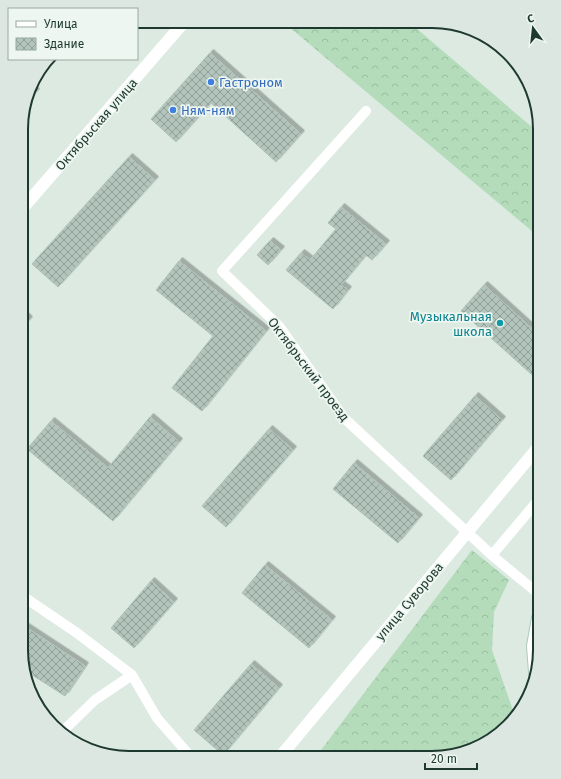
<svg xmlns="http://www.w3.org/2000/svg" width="561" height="779" font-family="'Fira Sans',sans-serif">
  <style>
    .forest { fill: url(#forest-crowns) }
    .building { fill: url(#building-cross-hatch); stroke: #afc3b8; filter: url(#shadow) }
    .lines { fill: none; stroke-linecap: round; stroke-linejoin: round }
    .secondary-casing { stroke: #afcabd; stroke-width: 14 }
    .lane { stroke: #fff; stroke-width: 10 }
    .street { stroke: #fff; stroke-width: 12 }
    .secondary { stroke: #fff; stroke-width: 12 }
    .shop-dot { fill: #3f7fe0; stroke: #edf6f0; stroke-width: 1.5 }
    .culture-dot { fill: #0f9aa8; stroke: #edf6f0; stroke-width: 1.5 }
    .labels { text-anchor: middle; stroke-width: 3.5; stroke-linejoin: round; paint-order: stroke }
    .shop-label { font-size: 13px; fill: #366cbe; stroke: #edf6f0; text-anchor: start }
    .street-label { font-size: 13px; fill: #1e392f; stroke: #edf6f0 }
    .culture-label { font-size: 13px; fill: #0d838f; stroke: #edf6f0; text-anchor: end }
    .rim { fill: none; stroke: #1e392f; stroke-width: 2 }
  </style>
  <defs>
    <pattern id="forest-crowns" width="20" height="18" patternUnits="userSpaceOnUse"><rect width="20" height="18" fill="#b4dcba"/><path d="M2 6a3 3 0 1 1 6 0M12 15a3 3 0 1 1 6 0" fill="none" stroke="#9abea0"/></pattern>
    <pattern id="building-cross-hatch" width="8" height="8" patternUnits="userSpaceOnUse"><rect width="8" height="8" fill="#b2c4bb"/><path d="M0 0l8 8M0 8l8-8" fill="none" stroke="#90a098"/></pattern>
    <filter id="shadow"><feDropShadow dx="3.5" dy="-3.5" stdDeviation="0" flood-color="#0004"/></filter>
  </defs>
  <rect width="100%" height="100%" fill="#dceae2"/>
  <path class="forest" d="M282,21L409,22L540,134V238Z
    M472,550L509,580L494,612L492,650L515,716L480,747L432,758H315Z"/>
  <path class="building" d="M210,53L301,134L276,162L211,103L176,142L151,119Z
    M31,88L36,92L26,103Z
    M129,157L155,180L58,287L32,264Z
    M341,207L386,244L372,260L366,255L341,285L348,290L333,309L286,270L301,253L310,260L336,229L328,223Z
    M270,241L281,250L268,265L257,255Z
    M179,261L266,331L202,411L172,388L213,336L156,290Z
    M484,285L540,336V382L461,311Z
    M22,313L29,320L22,328Z
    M475,396L502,420L451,480L423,456Z
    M150,417L179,442L113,521L27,449L51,421L108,468Z
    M269,429L293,450L226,527L202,506Z
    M354,463L419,518L398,543L333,489Z
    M265,565L332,620L309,648L242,593Z
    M151,581L174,602L134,648L111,628Z
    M21,624L85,666L65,696L26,671L21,650Z
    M251,664L279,688L223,755L194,730Z"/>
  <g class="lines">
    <g class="secondary-casing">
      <path id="secondary" d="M535,672L533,646L538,618L540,615"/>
    </g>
    <path class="lane" d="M366,111L222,271L279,326L344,418L495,558L540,595
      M492,555L540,498
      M21,595L77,633L132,675L157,718L191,757
      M62,732L95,700L132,675"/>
    <path class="street" d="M22,209L185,21
      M279,758L540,445"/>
    <use href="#secondary" class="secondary"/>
  </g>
  <g class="shop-dot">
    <circle cx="211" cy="82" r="4"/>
    <circle cx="173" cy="110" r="4"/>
  </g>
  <circle class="culture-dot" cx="500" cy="323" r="4"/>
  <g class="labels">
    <g class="shop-label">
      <text x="219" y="87">Гастроном</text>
      <text x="181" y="115">Ням-ням</text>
    </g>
    <g class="street-label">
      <text transform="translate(96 124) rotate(-49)" y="5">Октябрьская улица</text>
      <text transform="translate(309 369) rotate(53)" y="5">Октябрьский проезд</text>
      <text transform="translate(409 601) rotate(-50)" y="5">улица Суворова</text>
    </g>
    <g class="culture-label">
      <text x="492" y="321">Музыкальная<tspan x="492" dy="15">школа</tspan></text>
    </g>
  </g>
  <path d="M0 0H561V779H0ZM129 28H432A101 101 0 0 1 533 129V650A101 101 0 0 1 432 751H129A101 101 0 0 1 28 650V129A101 101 0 0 1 129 28Z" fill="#dce7e1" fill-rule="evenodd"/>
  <path class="rim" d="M129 28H432A101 101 0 0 1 533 129V650A101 101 0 0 1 432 751H129A101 101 0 0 1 28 650V129A101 101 0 0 1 129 28Z"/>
  <rect x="8" y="8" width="130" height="52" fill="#edf6f0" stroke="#9aaaa3"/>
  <rect x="16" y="21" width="20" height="6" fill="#ffffff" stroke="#9aaaa3"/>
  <text x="44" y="28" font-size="12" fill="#1e392f">Улица</text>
  <rect x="16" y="38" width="20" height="12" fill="url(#building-cross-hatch)" stroke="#9aaaa3"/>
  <text x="44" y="48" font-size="12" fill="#1e392f">Здание</text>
  <g transform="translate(533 28) rotate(345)" stroke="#edf6f0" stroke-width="3" paint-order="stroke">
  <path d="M0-3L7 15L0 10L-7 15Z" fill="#1e392f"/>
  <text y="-6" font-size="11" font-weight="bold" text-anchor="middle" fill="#1e392f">С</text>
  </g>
  <path d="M425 763v6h52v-6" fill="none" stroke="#1e392f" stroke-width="2"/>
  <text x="431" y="763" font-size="12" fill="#1e392f" stroke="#edf6f0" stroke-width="3" paint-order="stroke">20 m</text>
</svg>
